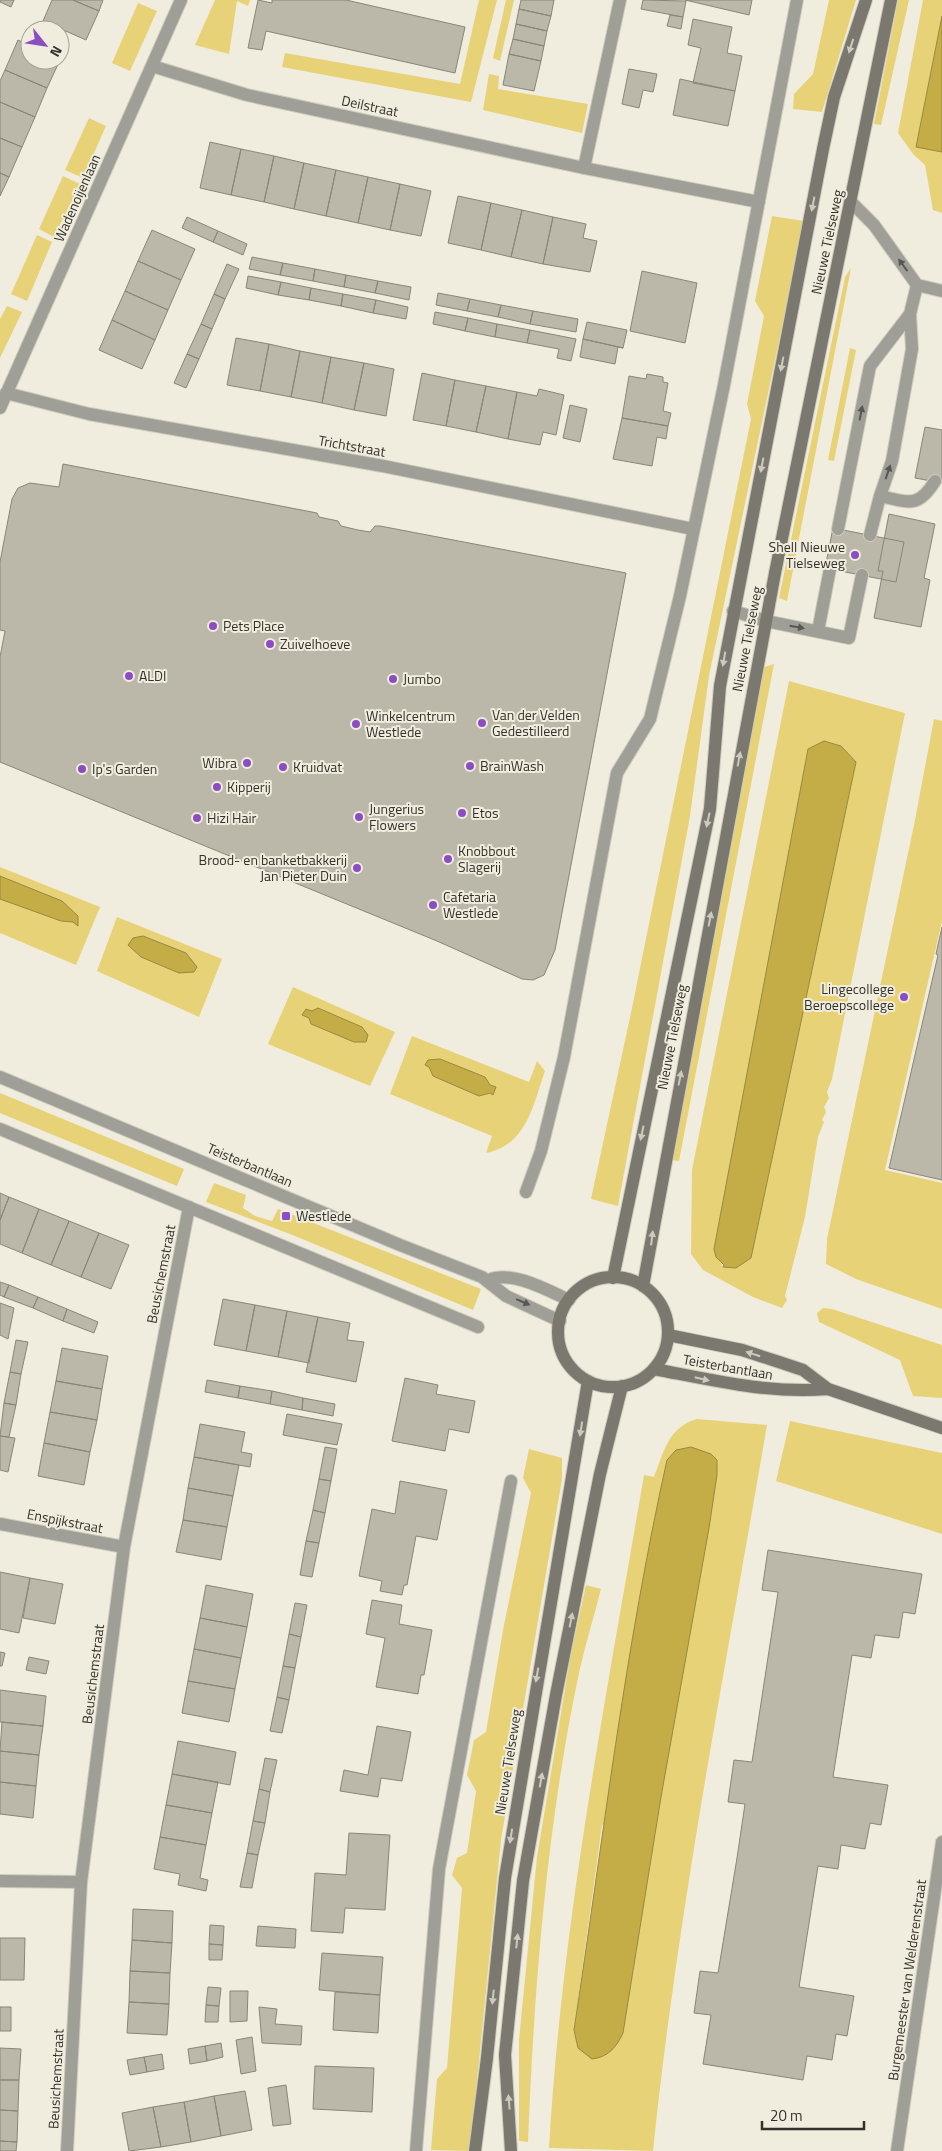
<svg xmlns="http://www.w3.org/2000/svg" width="942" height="2151" font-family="'Titillium Web',sans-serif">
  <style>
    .green { fill: #e8d277; fill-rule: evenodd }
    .water { fill: #c4ad47; stroke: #98883f }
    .building { fill: #bbb8a9; stroke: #898679 }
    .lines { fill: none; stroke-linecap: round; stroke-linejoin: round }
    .lane-casing { stroke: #cecbbe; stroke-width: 14 }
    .street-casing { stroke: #cecbbe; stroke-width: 14 }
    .secondary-casing { stroke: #cecbbe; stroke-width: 14 }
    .lane { stroke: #9f9e97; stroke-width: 12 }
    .street { stroke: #9f9e97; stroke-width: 12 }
    .secondary { stroke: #7a786f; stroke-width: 12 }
    .oneway { fill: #cdcabd }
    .oneway2 { fill: #585751 }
    .poi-dot { fill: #8c4dc2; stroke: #f0edde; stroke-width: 2 }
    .labels { text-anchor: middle; stroke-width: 4; stroke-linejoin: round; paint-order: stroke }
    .street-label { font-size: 14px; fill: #32312b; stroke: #f0edde }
    .poi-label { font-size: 14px; fill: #32312b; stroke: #f0edde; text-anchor: start }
  </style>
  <rect width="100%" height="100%" fill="#f0edde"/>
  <path class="green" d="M215,0H250L248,6L237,1L229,54L195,45Z
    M479,0H497L471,102L282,67L285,53L460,84Z
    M506,0H514L500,61L493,58Z
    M829,0H856L822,112L793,109L794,94L813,74Z
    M898,0H909L881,125L874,124Z
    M923,0H942V16L916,147L942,152V213L933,210L925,165L913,154L898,133Z
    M138,3L157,11L130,71L112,63Z
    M489,74L499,76L498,89L588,104L582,133L483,110Z
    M89,118L106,126L83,178L65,170Z
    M63,176L80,184L54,237L39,229Z
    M772,216L804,221L709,676L690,816L618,1206L591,1199L632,1008L751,419L747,404L764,316L755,301Z
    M37,235L52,242L27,301L11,294Z
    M851,268L787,601L779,598L845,277Z
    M7,306L22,312L0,358V319Z
    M850,348L856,350L834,461L828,460Z
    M774,664L679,1161L671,1160L764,667Z
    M789,681L905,713L832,1079L827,1092L829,1098L824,1107L826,1112L822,1120L824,1122L818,1137L805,1217L785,1296L787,1300L782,1308L753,1297L703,1270L691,1254L692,1170ZM825,741L841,746L856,762L751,1258L723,1267L714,1249L808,749Z
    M934,719L942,721V921L885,1170L942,1183V1309L856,1279L826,1264L827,1239L915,820Z
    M0,867L100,907L76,965L0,933Z
    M117,917L222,959L199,1017L97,971Z
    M293,987L395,1032L370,1086L268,1044ZM309,1018L366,1042H354L311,1024Z
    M412,1036L529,1082L537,1061L545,1071C533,1105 527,1145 486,1153L492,1136L390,1094ZM440,1059L485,1077L493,1094L433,1076L429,1067Z
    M0,1093L184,1169L177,1186L0,1113Z
    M214,1183L246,1195L243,1208L255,1216L272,1221L278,1209L481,1289L473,1310L295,1236L206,1202Z
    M823,1308L832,1309L942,1345V1398L913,1396L900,1360L819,1322L817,1313Z
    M697,1419L767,1425C726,1666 678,1908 653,2151L549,2148C562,1921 606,1698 644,1475L654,1477C664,1452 668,1427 697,1419ZM661,1797L623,2033L578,2048L574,2030L602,1825Z
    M790,1421L942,1453V1534L776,1481Z
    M529,1449L562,1458V1479L501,1840L470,2151L431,2150L437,2079L447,2068L462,1888L452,1875L457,1858L467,1853L476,1791L467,1775L474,1740L486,1732L503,1630L531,1493L523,1478Z
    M586,1585L601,1589C594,1617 585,1645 579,1673C547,1824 534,1988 528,2142L519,2141V2040L537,1857L571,1653Z"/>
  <path class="water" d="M942,16V152L916,147Z
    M824,741L841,746L856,762L751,1258L736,1268L723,1267L724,1265L716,1257L714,1249L808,749Z
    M0,876L62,901L78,916V926L73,922L61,921L0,899Z
    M143,936L186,953L197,967L194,972L179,973L141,957L128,945L133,938Z
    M318,1008L362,1027L368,1035L366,1042H354L311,1024L309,1018L302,1015L306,1009L312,1011Z
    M440,1059L485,1077L490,1085L496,1087L493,1095L490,1093L479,1096L433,1076L429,1067L425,1065L428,1060Z
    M691,1447L711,1454L717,1460V1475L709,1528L661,1797L623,2033C616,2048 608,2057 592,2059L578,2048L574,2030C603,1840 625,1648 667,1460L676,1450Z"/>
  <path class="building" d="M1,0H14L11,7L0,2Z
    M52,0H73L99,11L86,40L43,21Z
    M73,0H103L99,11Z
    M258,0L272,3V0H346L465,27L455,73L266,31L262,50L248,48Z
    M521,0H554L551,16L519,9Z
    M643,0L686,1L683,17L641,9Z
    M685,0H752L749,15Z
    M519,9L551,16L547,31L516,24Z
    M670,15L683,17L681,29L667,26Z
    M693,19L732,27L727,53L742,56L735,91L693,83L701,48L688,45Z
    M516,24L547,31L544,46L513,39Z
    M513,39L544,46L541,61L509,54Z
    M18,40L30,46V60H60L47,88L5,70Z
    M509,54L541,61L534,91L503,85Z
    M629,69L657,74L653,92L643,90L639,108L622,104Z
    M5,70L47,88L35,117L0,102V81Z
    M680,79L735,91L728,126L673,115Z
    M0,102L35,117L22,147L0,138Z
    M0,138L22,147L9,177L0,173Z
    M210,142L241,149L231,195L200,188Z
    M241,149L274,156L264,202L231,195Z
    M274,156L304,163L294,209L264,202Z
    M304,163L336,170L326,216L294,209Z
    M336,170L368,177L358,223L326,216Z
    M0,173L9,177L0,196Z
    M368,177L400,184L390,230L358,223Z
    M400,184L431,191L421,236L390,230Z
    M458,196L491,203L481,250L448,243Z
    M491,203L522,210L511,257L481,250Z
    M522,210L553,217L543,264L511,257Z
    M187,217L218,231L213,242L182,228Z
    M553,217L586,224L583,238L597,241L590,272L543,264Z
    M152,230L195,249L181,280L138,261Z
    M218,231L247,244L243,255L213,242Z
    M252,257L283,263L280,275L249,269Z
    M138,261L181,280L168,310L125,291Z
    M283,263L315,269L313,281L280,275Z
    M227,264L239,269L225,299L214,294Z
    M315,269L346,275L344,287L313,281Z
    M642,271L697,283L685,343L630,331Z
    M346,275L378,281L375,293L344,287Z
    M248,276L281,282L278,295L246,288Z
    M378,281L411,287L409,300L375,293Z
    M281,282L311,288L309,300L278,295Z
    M311,288L343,294L341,306L309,300Z
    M125,291L168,310L155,340L112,320Z
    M438,293L470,299L467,311L436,305Z
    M214,294L225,299L212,329L201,324Z
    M343,294L376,300L373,313L341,306Z
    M470,299L501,305L498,317L467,311Z
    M376,300L408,307L406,319L373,313Z
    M501,305L533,311L530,324L498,317Z
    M533,311L578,319L576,332L530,324Z
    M435,312L468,318L465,331L433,324Z
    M468,318L497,324L495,337L465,331Z
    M112,320L155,340L142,369L99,350Z
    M587,322L627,330L623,348L583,339Z
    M201,324L212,329L199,359L187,354Z
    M497,324L530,330L527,343L495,337Z
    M530,330L576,339L571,361L557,358L559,349L527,343Z
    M236,338L269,344L260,391L227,385Z
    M583,339L623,348L618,347L615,364L580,357Z
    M269,344L300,351L291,397L260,391Z
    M300,351L331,357L322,403L291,397Z
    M187,354L199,359L186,388L174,383Z
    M331,357L364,363L354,410L322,403Z
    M364,363L394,369L386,416L354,410Z
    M422,373L455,380L446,426L413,420Z
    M647,374L663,377V382L668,383L663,411L671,413L668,426L622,418L629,376L646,379Z
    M455,380L486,386L476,432L446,426Z
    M486,386L517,392L508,439L476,432Z
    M539,389L564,395L556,435L543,432L540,445L508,439L517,392L537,396Z
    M570,405L587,409L580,442L563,438Z
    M622,418L668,426L666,439L657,437L652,466L613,459Z
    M925,427L942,430V483L915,478Z
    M63,464L317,513L319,517L338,521L341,526L358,530L370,532L375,526H380L626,573L555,950L544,975L533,980L522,979L437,941L0,762V657L5,631L0,630V562L12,499L18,488L30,483L59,487Z
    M889,514L935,524L924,578L930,580L921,627L874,618L883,571H878Z
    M833,528L904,542L896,582L825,568Z
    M942,927V1180L889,1168L938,955L936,954Z
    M0,1193L9,1197L0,1220Z
    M9,1197L39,1209L22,1253L0,1244V1220Z
    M39,1209L69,1221L51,1265L22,1253Z
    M69,1221L99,1233L81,1277L51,1265Z
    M99,1233L129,1245L111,1289L81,1277Z
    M0,1282L9,1285L4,1297L0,1295Z
    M9,1285L38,1297L33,1308L4,1297Z
    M38,1297L67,1309L63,1321L33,1308Z
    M223,1299L255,1305L246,1351L214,1345Z
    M0,1303L14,1308L8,1339L0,1335Z
    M255,1305L287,1311L278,1357L246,1351Z
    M67,1309L98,1322L94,1333L63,1321Z
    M287,1311L318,1317L309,1363L278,1357Z
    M318,1317L350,1323L347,1340L364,1342L356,1382L306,1372Z
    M16,1340L28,1342L21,1374L10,1372Z
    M62,1348L108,1356L102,1389L56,1381Z
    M10,1372L21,1374L16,1405L4,1403Z
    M405,1378L438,1385L436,1394L475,1401L469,1433L449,1429L445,1451L392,1441Z
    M207,1380L240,1386L238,1398L205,1392Z
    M56,1381L102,1389L97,1420L50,1412Z
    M240,1386L272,1391L270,1404L238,1398Z
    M272,1391L303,1398L302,1410L270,1404Z
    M303,1398L335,1404L333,1416L302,1410Z
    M4,1403L16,1405L9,1437L0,1436Z
    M50,1412L97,1420L90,1452L44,1443Z
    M287,1414L342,1424L337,1445L283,1435Z
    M200,1424L245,1432L241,1452L252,1454L250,1467L194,1457Z
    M0,1436L15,1438L8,1472L0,1470Z
    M44,1443L90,1452L84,1485L38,1476Z
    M325,1447L337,1449L331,1481L319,1479Z
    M194,1457L239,1465L233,1496L188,1488Z
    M319,1479L331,1481L325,1513L313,1510Z
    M400,1481L447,1490L437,1540L416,1536L407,1585H404L402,1595L380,1591L382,1581L359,1576L372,1509L395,1514Z
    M188,1488L233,1496L227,1527L183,1520Z
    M313,1510L325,1513L319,1543L306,1541Z
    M183,1520L227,1527L221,1560L176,1552Z
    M306,1541L319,1543L312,1577L300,1575Z
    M768,1550L922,1574L915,1614L903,1612L899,1638L875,1635L871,1658L852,1655L833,1777L888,1785L881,1825L870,1823L865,1849L841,1845L838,1869L818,1866L799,1987L854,1996L847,2036L836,2034L832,2060L807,2056L803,2080L703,2064L711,2015L694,2013L700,1971L718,1973L737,1858L745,1804L728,1802L734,1760L752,1762L778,1592L762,1590Z
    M0,1572L30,1578L19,1633L0,1629Z
    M30,1578L63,1584L55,1624L23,1618Z
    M206,1585L253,1594L247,1627L200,1618Z
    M372,1600L402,1605L399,1624L432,1630L424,1675H421L418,1694L376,1687L385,1638L366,1634Z
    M295,1603L307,1605L301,1637L289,1634Z
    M200,1618L247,1627L241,1658L194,1649Z
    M289,1634L301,1637L295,1668L283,1666Z
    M194,1649L241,1658L235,1689L188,1681Z
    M0,1652L5,1653L2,1666H0Z
    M29,1657L49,1661L46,1674L26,1670Z
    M283,1666L295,1668L289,1700L277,1697Z
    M188,1681L235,1689L229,1722L182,1713Z
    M0,1690L46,1696L43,1726L0,1722Z
    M277,1697L289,1700L282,1733L270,1731Z
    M2,1722L43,1726L39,1755L0,1751Z
    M377,1726L411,1732L402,1781L381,1778L378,1797L340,1791L344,1770L368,1775Z
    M178,1741L236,1752L230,1785L172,1774Z
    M0,1751L39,1755L36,1786L0,1782Z
    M265,1758L277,1760L270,1792L259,1789Z
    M172,1774L218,1782L212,1813L166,1805Z
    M0,1782L36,1786L33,1818L0,1814Z
    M259,1789L270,1792L265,1823L253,1821Z
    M166,1805L212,1813L206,1845L160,1837Z
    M253,1821L265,1823L258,1855L247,1853Z
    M349,1833L390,1835L385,1910L345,1908L343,1933L311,1931L315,1873L346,1875Z
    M160,1837L206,1845L200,1878L208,1880L206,1891L178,1885L180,1874L154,1869Z
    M247,1853L258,1855L252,1888L240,1887Z
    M133,1909L173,1911L172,1943L132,1940Z
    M210,1925L224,1926L223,1945L209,1944Z
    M258,1926L296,1929L295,1948L256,1946Z
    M0,1938H25L24,1980H0Z
    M132,1940L172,1943L170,1973L130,1971Z
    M209,1944L223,1945L222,1960H209Z
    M322,1953L383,1957L380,1995L319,1990Z
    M130,1971L170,1973L169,2004L129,2002Z
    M208,1987L221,1988L219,2006L206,2005Z
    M230,1991H248L247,2021L230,2022Z
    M335,1992L380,1995L378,2033L333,2030Z
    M129,2002L169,2004L167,2035L127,2033Z
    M206,2005L219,2006L218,2022H205Z
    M0,2007H11V2031H0Z
    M259,2007L277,2009L275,2024L302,2026L301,2045L262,2043Z
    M252,2037L256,2071L241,2074L236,2040Z
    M221,2043L223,2057L207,2061L205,2046Z
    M205,2046L207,2061L190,2064L188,2049Z
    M0,2048L21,2049L19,2080H0Z
    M162,2054L164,2069L147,2072L144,2057Z
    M144,2057L147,2072L130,2075L127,2060Z
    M315,2066L374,2068L372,2112L313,2109Z
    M0,2080H19L18,2111L0,2110Z
    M286,2085L291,2124L273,2126L268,2088Z
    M245,2091L252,2130L221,2136L214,2096Z
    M214,2096L221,2136L191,2142L184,2102Z
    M184,2102L191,2142L161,2147L153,2107Z
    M153,2107L161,2147L129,2151L122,2113Z
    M0,2110L18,2111L17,2142L0,2141Z
    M0,2141L17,2142L16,2151H0Z"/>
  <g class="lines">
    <g class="lane-casing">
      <path id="lane" d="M584,168L620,0
        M851,202L874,225L917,285L910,314L912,349L892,461L880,496L870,535
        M917,285L942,291
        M880,496C908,502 918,509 935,481
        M838,529L870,366L910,314
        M733,611L766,621L849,638L862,575
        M818,631L830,569"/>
    </g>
    <g class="street-casing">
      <path id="street" d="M152,66L247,95L584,168L759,202
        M6,393L89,414L383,466L693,529
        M0,408L181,0
        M0,1077L400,1245L482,1277L506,1296L560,1321
        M0,1129L478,1327
        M526,1192L541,1151L564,1057L617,773L650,719L680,596L724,385L797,0
        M489,1280C512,1270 547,1290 569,1300
        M0,1524L124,1547
        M0,1881L81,1882
        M67,2151L81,1882L124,1547L189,1207
        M416,2151L439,1869L511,1481
        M897,2151L942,1842"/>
    </g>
    <g class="secondary-casing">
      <path id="secondary" d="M558 1332a55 55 0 1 1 110 0a55 55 0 1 1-110 0Z
        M613,1278L710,809L720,686L823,149L834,97L866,0
        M643,1286L775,573L891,0
        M668,1335L742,1350L779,1362L803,1370L828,1389L942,1428
        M654,1369C712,1380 768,1394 828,1389
        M475,2151L487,2058L505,1878L588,1381
        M511,2151L505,2055L523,1881L556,1695L600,1474L622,1386"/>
    </g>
    <use href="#lane" class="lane"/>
    <use href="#street" class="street"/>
    <use href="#secondary" class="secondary"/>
  </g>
  <defs><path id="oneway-solid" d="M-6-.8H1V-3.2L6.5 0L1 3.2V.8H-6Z" transform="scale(1.25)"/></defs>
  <g class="oneway">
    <use href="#oneway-solid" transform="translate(851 46) rotate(108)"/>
    <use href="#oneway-solid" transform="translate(813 204) rotate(101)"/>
    <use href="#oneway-solid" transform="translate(782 364) rotate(101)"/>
    <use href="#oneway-solid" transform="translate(762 465) rotate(101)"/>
    <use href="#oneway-solid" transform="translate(724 659) rotate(100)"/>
    <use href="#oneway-solid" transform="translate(739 759) rotate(-79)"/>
    <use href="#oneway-solid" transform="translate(708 820) rotate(102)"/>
    <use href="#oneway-solid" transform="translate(710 919) rotate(-79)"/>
    <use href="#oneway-solid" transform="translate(680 1078) rotate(-79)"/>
    <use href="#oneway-solid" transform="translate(642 1133) rotate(102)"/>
    <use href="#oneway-solid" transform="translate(652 1238) rotate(-83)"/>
    <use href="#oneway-solid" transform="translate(753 1354) rotate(-162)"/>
    <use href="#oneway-solid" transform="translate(702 1379) rotate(13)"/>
    <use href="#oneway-solid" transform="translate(581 1429) rotate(99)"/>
    <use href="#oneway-solid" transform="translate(571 1620) rotate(-79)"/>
    <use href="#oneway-solid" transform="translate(537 1675) rotate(100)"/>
    <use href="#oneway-solid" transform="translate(541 1780) rotate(-80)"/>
    <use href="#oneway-solid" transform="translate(511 1836) rotate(99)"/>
    <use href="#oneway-solid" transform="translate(517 1941) rotate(-84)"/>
    <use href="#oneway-solid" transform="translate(493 1997) rotate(96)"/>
    <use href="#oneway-solid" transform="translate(509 2102) rotate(-95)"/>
  </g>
  <g class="oneway2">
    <use href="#oneway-solid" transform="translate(903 265) rotate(-126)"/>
    <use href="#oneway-solid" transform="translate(861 413) rotate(-79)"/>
    <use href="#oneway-solid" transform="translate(888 472) rotate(-71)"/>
    <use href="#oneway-solid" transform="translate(797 627) rotate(10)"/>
    <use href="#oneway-solid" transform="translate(523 1302) rotate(23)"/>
  </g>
  <g class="poi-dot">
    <circle cx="855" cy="555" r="5"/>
    <circle cx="213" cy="626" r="5"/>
    <circle cx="270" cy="644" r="5"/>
    <circle cx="129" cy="676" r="5"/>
    <circle cx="393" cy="679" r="5"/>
    <circle cx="482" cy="723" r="5"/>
    <circle cx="356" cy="724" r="5"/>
    <circle cx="247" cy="763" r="5"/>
    <circle cx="470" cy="766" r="5"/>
    <circle cx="283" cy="767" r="5"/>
    <circle cx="82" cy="769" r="5"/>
    <circle cx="217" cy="787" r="5"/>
    <circle cx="462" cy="813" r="5"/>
    <circle cx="359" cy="817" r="5"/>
    <circle cx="197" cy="818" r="5"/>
    <circle cx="448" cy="859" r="5"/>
    <circle cx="357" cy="868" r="5"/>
    <circle cx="433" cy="905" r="5"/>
    <circle cx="904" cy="997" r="5"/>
    <rect x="281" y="1211" width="10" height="10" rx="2.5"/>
  </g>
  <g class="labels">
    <g class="street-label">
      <text transform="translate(370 106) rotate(12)" y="5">Deilstraat</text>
      <text transform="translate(77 198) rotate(-66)" y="5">Wadenoijenlaan</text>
      <text transform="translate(827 242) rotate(-78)" y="5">Nieuwe Tielseweg</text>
      <text transform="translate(352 446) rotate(10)" y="5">Trichtstraat</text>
      <text transform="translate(747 639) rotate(-79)" y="5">Nieuwe Tielseweg</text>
      <text transform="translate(672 1037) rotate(-79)" y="5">Nieuwe Tielseweg</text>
      <text transform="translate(250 1165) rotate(23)" y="5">Teisterbantlaan</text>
      <text transform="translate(161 1274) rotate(-79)" y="5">Beusichemstraat</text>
      <text transform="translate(728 1367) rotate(10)" y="5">Teisterbantlaan</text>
      <text transform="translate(65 1521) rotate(11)" y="5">Enspijkstraat</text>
      <text transform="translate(93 1674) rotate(-83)" y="5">Beusichemstraat</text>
      <text transform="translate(508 1762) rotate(-81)" y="5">Nieuwe Tielseweg</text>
      <text transform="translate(907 1980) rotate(-82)" y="5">Burgemeester van Welderenstraat</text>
      <text transform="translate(56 2079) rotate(-87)" y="5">Beusichemstraat</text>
    </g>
    <g class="poi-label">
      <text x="845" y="552" text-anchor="end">Shell Nieuwe<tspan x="845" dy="16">Tielseweg</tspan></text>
      <text x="223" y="631">Pets Place</text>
      <text x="280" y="649">Zuivelhoeve</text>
      <text x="139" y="681">ALDI</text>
      <text x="403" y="684">Jumbo</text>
      <text x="492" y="720">Van der Velden<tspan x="492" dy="16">Gedestilleerd</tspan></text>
      <text x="366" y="721">Winkelcentrum<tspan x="366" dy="16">Westlede</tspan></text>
      <text x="237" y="768" text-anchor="end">Wibra</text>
      <text x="480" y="771">BrainWash</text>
      <text x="293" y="772">Kruidvat</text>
      <text x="92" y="774">Ip's Garden</text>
      <text x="227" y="792">Kipperij</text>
      <text x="369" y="814">Jungerius<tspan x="369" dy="16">Flowers</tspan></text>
      <text x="472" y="818">Etos</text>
      <text x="207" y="823">Hizi Hair</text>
      <text x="458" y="856">Knobbout<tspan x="458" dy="16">Slagerij</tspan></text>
      <text x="347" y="865" text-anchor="end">Brood- en banketbakkerij<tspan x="347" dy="16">Jan Pieter Duin</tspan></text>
      <text x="443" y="902">Cafetaria<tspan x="443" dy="16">Westlede</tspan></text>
      <text x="894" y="994" text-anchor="end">Lingecollege<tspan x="894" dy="16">Beroepscollege</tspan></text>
      <text x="296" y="1221">Westlede</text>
    </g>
  </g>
  <g transform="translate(45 45) rotate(120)"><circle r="24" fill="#f0edde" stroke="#a4a296"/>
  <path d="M0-4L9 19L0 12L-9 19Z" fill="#8c4dc2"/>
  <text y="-8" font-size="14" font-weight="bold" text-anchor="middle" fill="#32312b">N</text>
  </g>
  <path d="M762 2121v8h102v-8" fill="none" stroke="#32312b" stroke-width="2.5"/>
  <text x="770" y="2121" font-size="15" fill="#32312b" stroke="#f0edde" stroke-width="4" paint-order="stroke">20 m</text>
</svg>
